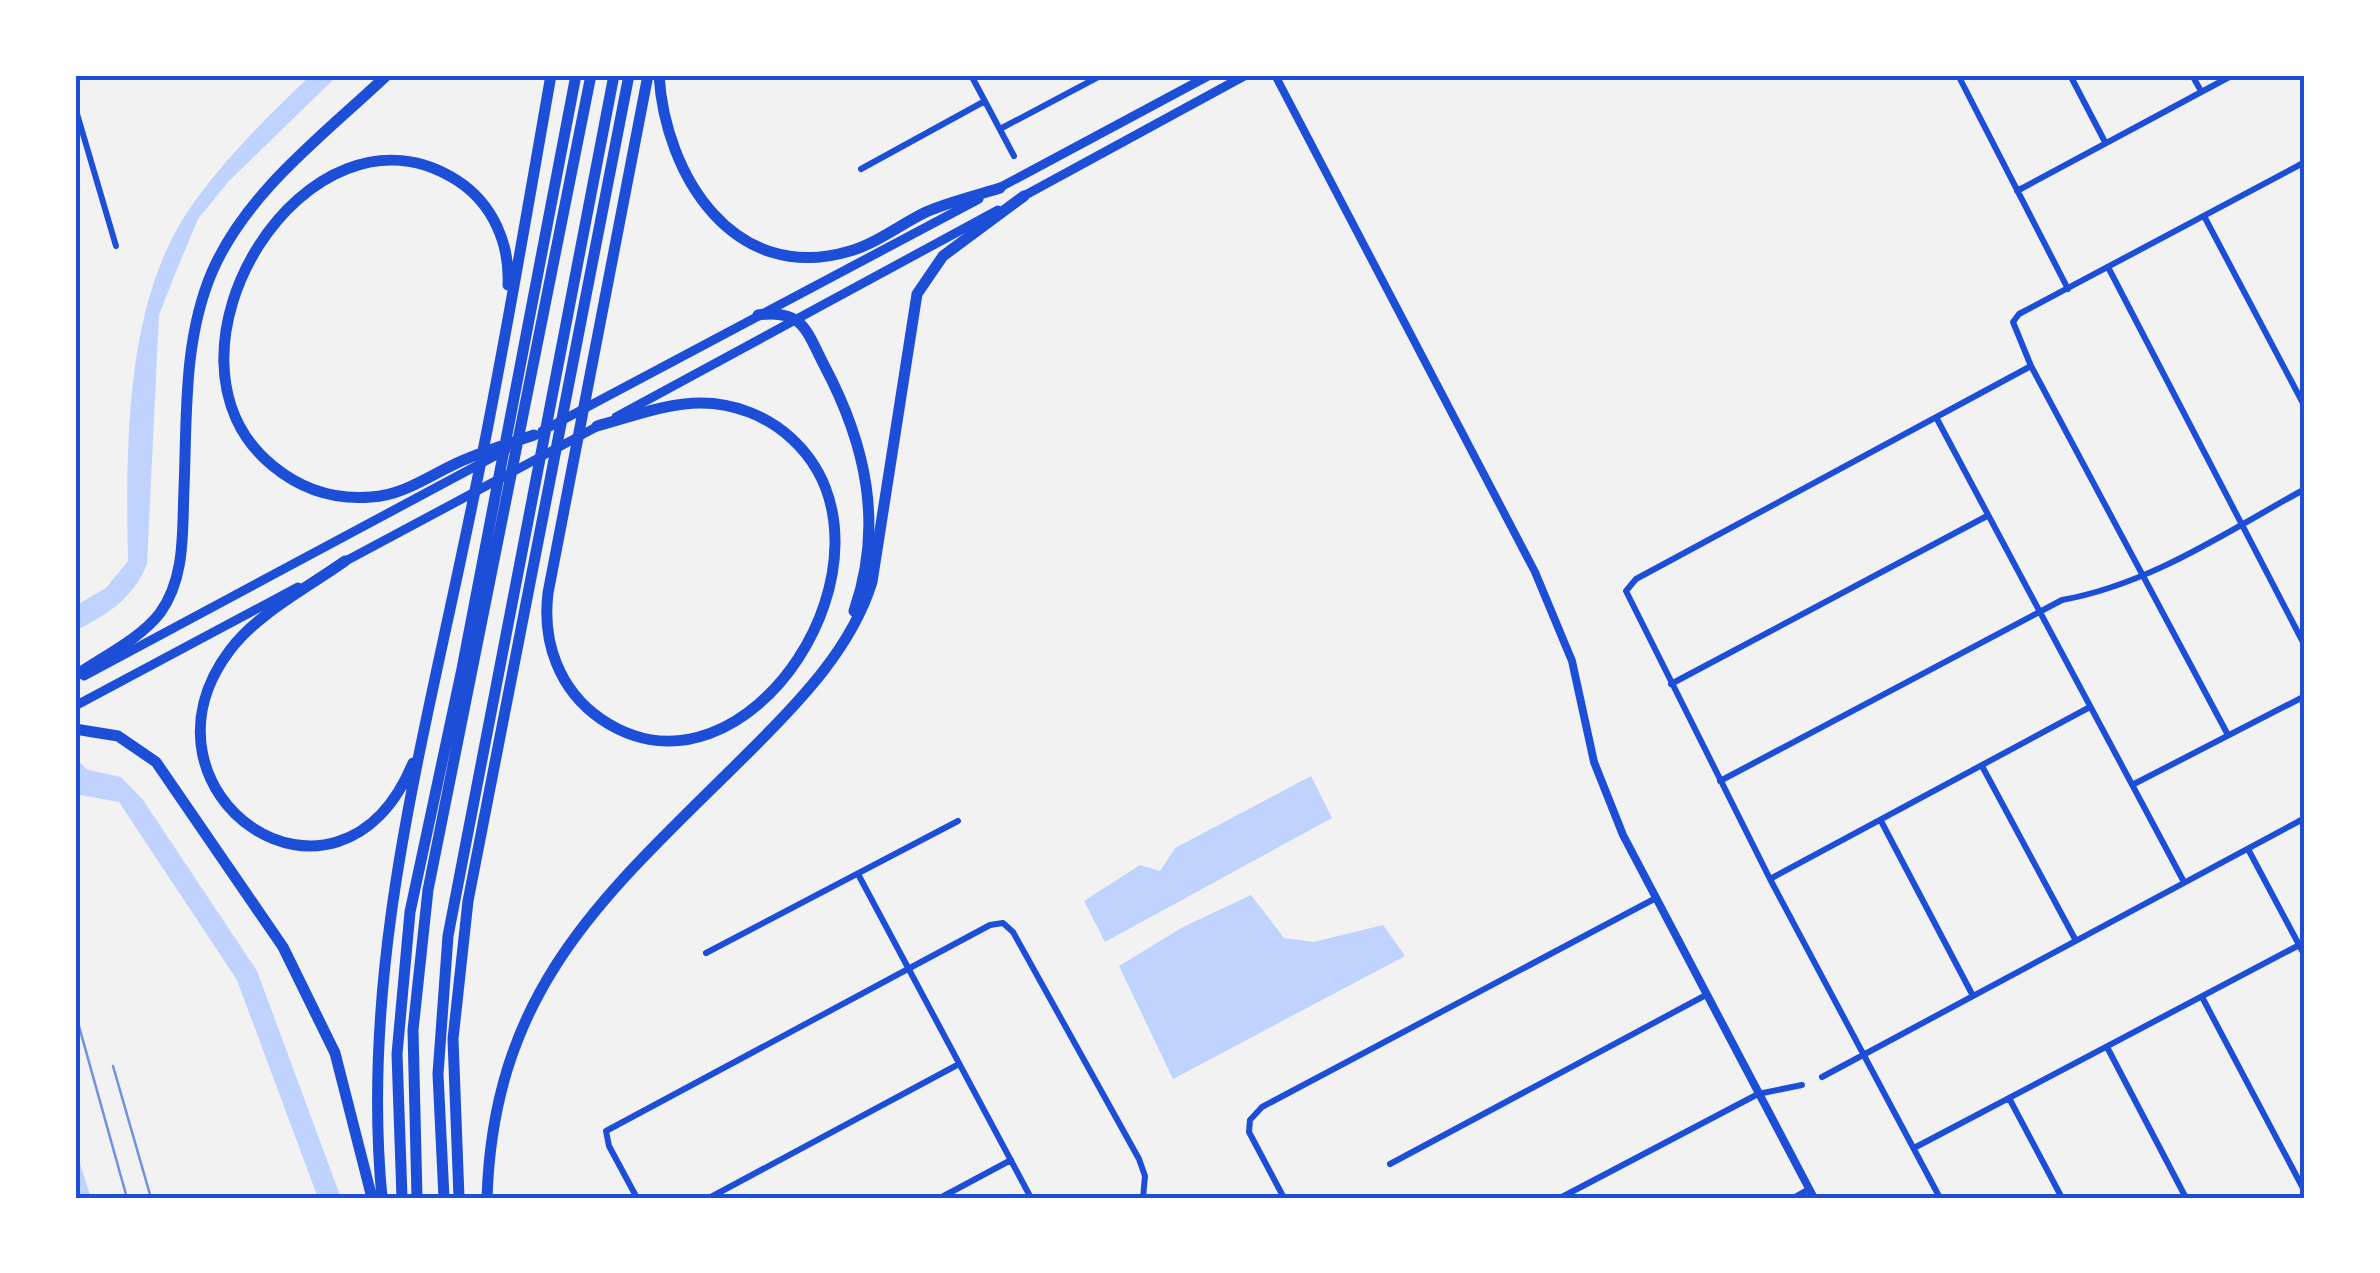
<svg xmlns="http://www.w3.org/2000/svg" width="2380" height="1273" font-family="'IBM Plex Sans',sans-serif">
  <style>
    .water { fill: #bfd3fe }
    .lines { fill: none; stroke-linecap: round; stroke-linejoin: round }
    .minor { stroke: #1d4ed8; stroke-width: 6 }
    .tertiary { stroke: #1d4ed8; stroke-width: 8 }
    .secondary { stroke: #1d4ed8; stroke-width: 9 }
    .motorway { stroke: #1d4ed8; stroke-width: 11 }
    .rail { stroke: #7290e2; stroke-width: 2.5 }
    .neatline { fill: none; stroke: #1d4ed8; stroke-width: 4 }
  </style>
  <rect width="100%" height="100%" fill="#f2f2f2"/>
  <path class="water" d="M311,75H338L228,182L198,219L175,274L159,315L147,564C133,599 108,614 75,631V606L106,588L128,561C126,449 124,307 188,211C221,162 268,116 311,75Z
    M75,758L88,770L121,777L143,800L257,971L341,1198H318L237,980L119,802L75,794Z
    M1311,776L1332,818L1105,942L1084,901L1140,865L1160,871L1175,848Z
    M1251,895L1284,938L1314,942L1383,925L1405,956L1173,1079L1119,966L1183,927Z
    M75,1148L91,1198H75Z"/>
  <g class="lines">
    <path class="minor" d="M971,75L1014,156
      M1958,75L2068,289
      M2070,75L2105,142
      M2192,75L2201,91
      M75,107L116,246
      M1000,129L1102,75
      M861,169L985,101
      M2017,191L2233,75
      M2204,216L2305,407
      M2108,267L2305,646
      M1937,419L2184,882
      M1671,684L1987,516
      M2228,735L2031,366L2013,322L2019,314L2305,162
      M1982,766L2075,939
      M1720,781L2062,600C2151,584 2226,532 2305,489
      M2132,785L2305,696
      M1881,821L1972,994
      M2248,849L2305,956
      M858,874L1031,1198
      M1770,879L2090,707
      M706,953L958,821
      M2202,997L2305,1192
      M2107,1047L2186,1198
      M1822,1077L2305,818
      M2009,1098L2062,1198
      M1914,1148L2305,942
      M1390,1164L1706,995
      M275,1197V1198
      M637,1198L609,1146L606,1131L990,925L1003,923L1013,932L1139,1159L1145,1176L1143,1198
      M709,1198L959,1064
      M940,1198L1011,1160
      M1284,1198L1249,1132L1250,1120L1262,1107L1656,898
      M1560,1198L1758,1094L1802,1085
      M1793,1198L1809,1189
      M1940,1198L1770,879L1626,591L1636,579L2031,366"/>
    <path class="tertiary" d="M1275,75L1535,572L1572,661L1594,762L1623,835L1814,1198"/>
    <path class="secondary" d="M997,189L1210,75
      M1020,198L1246,75
      M616,417L998,210
      M542,431L979,199
      M342,563L602,424
      M84,676L506,450
      M75,706L298,587"/>
    <path class="motorway" d="M659,75C665,175 734,286 850,251C877,243 901,224 926,212C949,202 975,196 1000,188
      M508,285C510,244 493,204 458,181C308,83 138,357 273,466C301,489 335,500 371,497C403,495 427,477 455,464C480,452 508,444 534,435
      M758,315C803,309 806,330 824,365C866,444 884,525 854,611
      M597,426C631,417 666,403 701,403C734,403 767,416 791,438C917,552 747,819 601,719C559,690 542,642 548,593L648,75
      M345,561C307,588 258,613 230,650C122,793 338,944 413,763
      M75,676C102,657 140,639 160,613C186,577 182,531 184,489C187,416 183,340 212,272C247,191 325,134 387,75
      M75,729L118,736L156,762L283,947L335,1053L372,1198
      M382,1198C361,978 417,767 462,553C496,395 523,235 551,75
      M402,1198L397,1054L410,912L462,669L576,75
      M417,1198L413,1030L428,890L591,75
      M444,1198L438,1074L448,936L614,75
      M459,1198L453,1039L468,901L629,75
      M487,1198C494,981 612,889 753,748C801,700 852,647 872,582L917,294L943,256L1024,196"/>
    <path class="rail" d="M75,1012L127,1198
      M113,1066L151,1198"/>
  </g>
  <rect width="2380" height="1273" fill="none" stroke="#ffffff" stroke-width="155"/>
  <rect x="78" y="78" width="2224" height="1118" class="neatline"/>
</svg>
